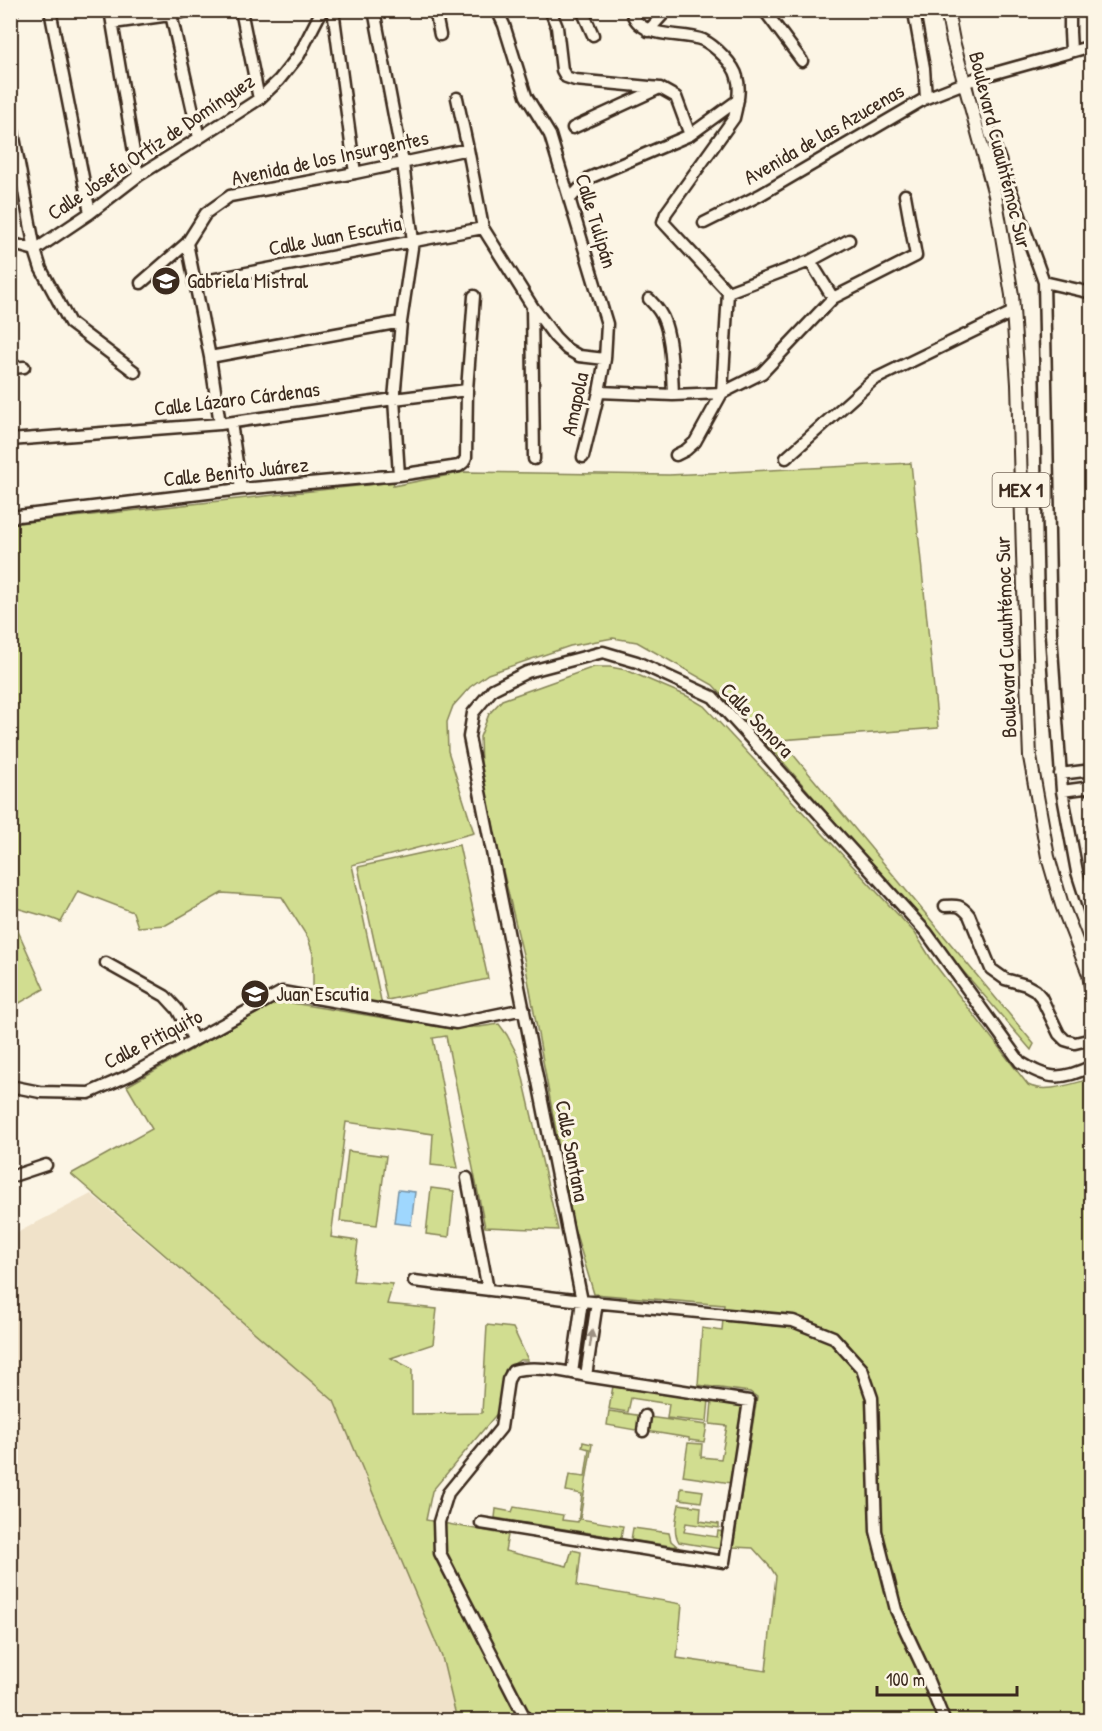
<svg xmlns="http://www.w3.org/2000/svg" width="1102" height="1731" font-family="'Patrick Hand',sans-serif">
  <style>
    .built { fill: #f0e2c9 }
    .green { fill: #d1dd90; stroke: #868457; stroke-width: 1.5 }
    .water { fill: #9fd7fe; stroke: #7792a4; stroke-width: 1.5 }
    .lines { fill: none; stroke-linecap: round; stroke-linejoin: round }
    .minor-casing { stroke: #3b2a1e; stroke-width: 15 }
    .major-casing { stroke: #3b2a1e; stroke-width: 16 }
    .minor { stroke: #fcf5e5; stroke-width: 10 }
    .major { stroke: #fcf5e5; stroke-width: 12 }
    .oneway { fill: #9c9082 }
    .labels { text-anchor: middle; stroke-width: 6; stroke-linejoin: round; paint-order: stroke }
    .shield { fill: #fcf5e5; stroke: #75675a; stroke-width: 1.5 }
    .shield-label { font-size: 20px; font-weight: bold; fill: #3b2a1e }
    .street-label { font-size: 21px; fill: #3b2a1e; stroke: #fcf5e5 }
    .poi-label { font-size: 21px; fill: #3b2a1e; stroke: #fcf5e5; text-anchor: start }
  </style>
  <rect width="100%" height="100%" fill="#fcf5e5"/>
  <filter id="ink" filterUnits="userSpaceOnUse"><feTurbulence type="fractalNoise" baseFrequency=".0167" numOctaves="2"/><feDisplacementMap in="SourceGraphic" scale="12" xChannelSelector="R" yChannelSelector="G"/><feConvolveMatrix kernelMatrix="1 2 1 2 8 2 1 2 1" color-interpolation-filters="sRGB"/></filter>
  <g filter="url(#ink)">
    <path class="built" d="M91,1194L334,1401L442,1656L456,1720H11V1236Z"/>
    <path class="green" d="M911,463L938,728L781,740L1034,1044L1031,1050L771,748L713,685L637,642L613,638L570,646L488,674L470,687L453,706L447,722L448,751L474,833L352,865L382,1005L313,992V954L308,938L282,897L222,893L166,925L138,927L133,912L78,891L61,922L48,917L13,907L18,931L44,989L11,1008L10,524L394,482L393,486L465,472L669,475Z
      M594,667H610L626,670L687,696L704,706L915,933L933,962L1028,1085C1046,1094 1073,1083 1091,1079V1720H457L442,1657L334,1401L71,1174L152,1129L127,1086L275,1003H292L440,1027H479L499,1024L507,1035L518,1056L558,1230L485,1227L446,1036L433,1038L458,1168L431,1165L433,1134L346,1122L331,1237L358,1241L353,1281L393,1284L387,1304L437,1309L433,1344L391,1358L412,1369V1414L482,1413L487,1325L513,1328L528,1360H520L505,1370L500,1410L432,1491L426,1520L508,1535L505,1551L567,1566L572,1550L581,1552L577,1586L682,1604L677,1658L766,1671L776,1576L771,1568L753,1548L733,1547L757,1397L750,1392L698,1385L702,1328L722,1331L724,1305L594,1294L573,1224L525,963L500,858L481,767L480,737L489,714L502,700Z
      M459,845L488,979L387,1000L358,867Z
      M348,1151L386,1156L377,1225L340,1221Z
      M431,1188L454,1191L449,1237L426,1234Z
      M613,1386L709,1400L707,1422L667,1418L669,1404L631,1398L628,1412L609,1409Z
      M712,1401L743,1405L731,1483L683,1476L688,1443L702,1444L701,1457L721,1459L727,1426L710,1424Z
      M609,1411L643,1416L641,1431L607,1425Z
      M648,1417L707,1425L704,1442L689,1440V1438L646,1431Z
      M583,1442L592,1444L580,1519L623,1526L621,1538L495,1518L496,1509L512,1512L514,1507L563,1515L562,1520L578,1522L582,1494L566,1491L569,1475L585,1477L589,1449L582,1447Z
      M681,1488L703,1491L701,1502L680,1499Z
      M679,1504L701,1507L700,1521L719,1524V1528L686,1523L684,1532L717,1537L718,1531L723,1532L720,1549L679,1542C672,1531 677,1516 679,1504Z
      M633,1528L669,1533L671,1541L678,1547L631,1540Z"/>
    <path class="water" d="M398,1190L415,1192L411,1225L394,1223Z"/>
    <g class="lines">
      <g class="minor-casing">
        <path id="minor" d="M50,10L90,213
          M110,10L138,176
          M170,10L199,138
          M241,10L259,99
          M333,10L355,173
          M374,10L403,163L413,241L401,322L394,399L399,475
          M435,10L440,35
          M497,10L504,25L526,96L550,135L607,324L605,359L599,392L583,457
          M550,10L557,27L562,70L566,77L575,80L660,88L676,97L690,135
          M582,10L593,35
          M631,10C639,41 681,31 703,40C715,46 734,64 737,77C741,90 737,105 734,118L666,213L663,222L728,292L722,393L695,442L686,450L676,455
          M764,10L802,61
          M1070,10V32L1071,51
          M10,11L14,10
          M915,18L924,68L926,98
          M113,23L170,15L189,10
          M648,31L667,10
          M977,78L990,133L1044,282L1051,634L1062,791L1077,872L1092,919
          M457,98L468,149L483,228L532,306L555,337L567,349L579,356L605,359
          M10,116L35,250L41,269L70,323L135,372
          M573,128L660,88
          M570,199L589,178L690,135L738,100
          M704,223L760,195L926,98L977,78L1092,46
          M10,243L35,250
          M35,250L90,213L138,176L199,138L259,99L279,80L299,55L322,10
          M810,261L833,298
          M1044,282L1092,293
          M141,283L187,243
          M194,283L483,228
          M728,292L810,261L849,240
          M649,299C656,306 662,313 665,323C672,344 672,372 673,395
          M532,306L534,459
          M210,357L401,322
          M10,368L24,367
          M599,392L673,395L722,393L762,373L833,298L916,256L905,195
          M231,423L241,489
          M220,424L210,357L187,243L206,213L230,196L355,173L468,149
          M10,440L220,424L394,399L467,390
          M786,458L873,380L1013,312
          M10,517L241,489L399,475L459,466L464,462L466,457L467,390L474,296
          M1060,774L1092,770
          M1062,791L1092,787
          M945,906C957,905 961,905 969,915L991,969L1005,979L1026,985L1035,990L1041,997L1059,1034L1065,1040L1075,1043L1092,1039
          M106,963L165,996L177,1009L194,1040
          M10,1086L40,1092L89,1093L130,1075L282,992L456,1023L524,1009
          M10,1177L46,1165
          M467,1178L488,1290
          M414,1281L582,1301L793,1321L833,1337L862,1369L872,1398L876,1531L896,1610L922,1666L944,1720
          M572,1373L582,1301L469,737L473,713L493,689L527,672L603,652L637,662L713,697L926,932L1020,1062C1048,1080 1061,1081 1092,1066
          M586,1376L597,1302
          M643,1431L645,1416
          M481,1523L724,1562L749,1401L586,1376C565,1371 534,1365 513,1371L508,1380L501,1428L448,1493L439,1522L440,1553L526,1720"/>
      </g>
      <g class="major-casing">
        <path id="major" d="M947,10L953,41L995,195L1012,295L1018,384L1026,655L1030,757L1048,857L1062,905L1089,974L1092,994"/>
      </g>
      <use href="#minor" class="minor"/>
      <use href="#major" class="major"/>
    </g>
    <defs><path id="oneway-solid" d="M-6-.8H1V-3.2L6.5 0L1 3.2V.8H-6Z" transform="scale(1.5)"/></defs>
    <use class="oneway" href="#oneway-solid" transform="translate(591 1339) rotate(-82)"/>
  </g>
  <defs>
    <g id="school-disc" transform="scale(1.5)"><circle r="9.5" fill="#3b2a1e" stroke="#fcf5e5"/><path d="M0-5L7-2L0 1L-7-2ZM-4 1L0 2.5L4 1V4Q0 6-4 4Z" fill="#fff"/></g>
  </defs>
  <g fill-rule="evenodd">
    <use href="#school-disc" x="166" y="281"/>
    <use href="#school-disc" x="255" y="994"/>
  </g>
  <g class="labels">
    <rect class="shield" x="992.5" y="473" width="57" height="34" rx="4.5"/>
    <g class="shield-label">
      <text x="1021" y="497">MEX 1</text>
    </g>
    <g class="street-label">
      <text transform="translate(824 134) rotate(-30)" y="7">Avenida de las Azucenas</text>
      <text transform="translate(151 147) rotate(-34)" y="7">Calle Josefa Ortíz de Domínguez</text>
      <text transform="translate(1000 150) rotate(76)" y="7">Boulevard Cuauhtémoc Sur</text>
      <text transform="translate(330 158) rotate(-12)" y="7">Avenida de los Insurgentes</text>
      <text transform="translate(596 221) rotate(73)" y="7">Calle Tulipán</text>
      <text transform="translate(335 236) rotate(-11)" y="7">Calle Juan Escutia</text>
      <text transform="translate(237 399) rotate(-7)" y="7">Calle Lázaro Cárdenas</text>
      <text transform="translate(575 404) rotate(-78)" y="7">Amapola</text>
      <text transform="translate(236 472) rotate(-6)" y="7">Calle Benito Juárez</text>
      <text transform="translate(1006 637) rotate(-92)" y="7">Boulevard Cuauhtémoc Sur</text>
      <text transform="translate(757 720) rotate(46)" y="7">Calle Sonora</text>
      <text transform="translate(153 1039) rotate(-27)" y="7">Calle Pitiquito</text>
      <text transform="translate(572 1151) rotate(79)" y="7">Calle Santana</text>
    </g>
    <g class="poi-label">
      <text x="187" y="288">Gabriela Mistral</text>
      <text x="276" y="1001">Juan Escutia</text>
    </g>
  </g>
  <rect width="1102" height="1731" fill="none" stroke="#fcf5e5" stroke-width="36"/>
  <rect x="18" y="18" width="1066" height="1695" fill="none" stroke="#3b2a1e" stroke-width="2" filter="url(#ink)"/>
  <path d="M877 1686v9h140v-9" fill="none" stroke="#3b2a1e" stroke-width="3"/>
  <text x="886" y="1686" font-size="18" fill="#3b2a1e" stroke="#fcf5e5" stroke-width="4.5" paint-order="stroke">100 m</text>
</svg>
